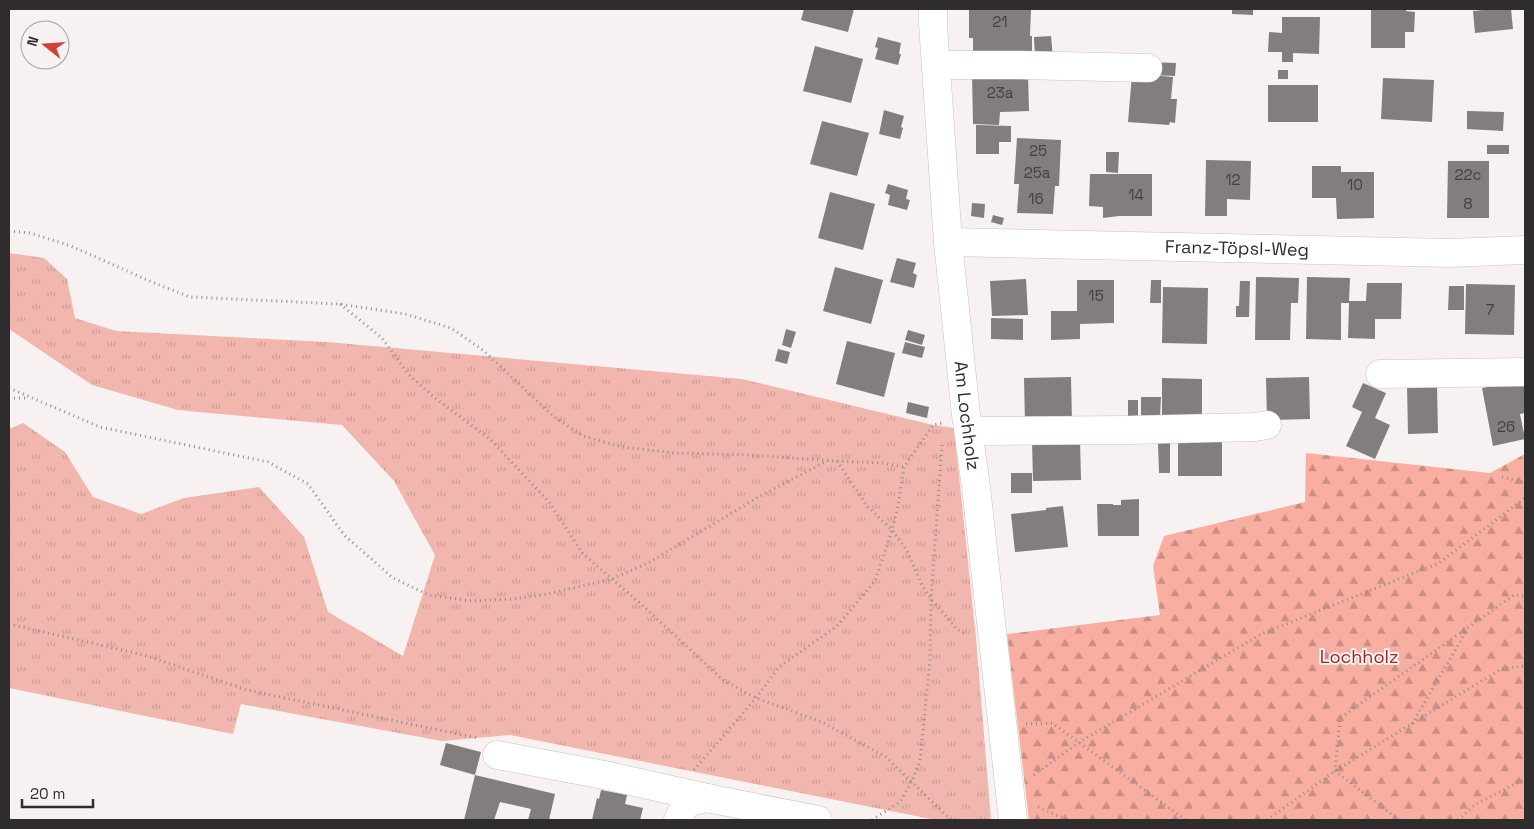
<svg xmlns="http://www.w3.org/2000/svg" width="1534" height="829" font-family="'Space Grotesk',sans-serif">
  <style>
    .grass { fill: url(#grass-tufts) }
    .forest { fill: url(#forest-firs) }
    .building { fill: #827e7d }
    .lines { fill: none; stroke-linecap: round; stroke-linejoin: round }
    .minor-casing { stroke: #c7c2c1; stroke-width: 29 }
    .path { stroke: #908c8c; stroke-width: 3; stroke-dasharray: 1 4; stroke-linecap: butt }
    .minor { stroke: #fff; stroke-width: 28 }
    .labels { text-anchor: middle; stroke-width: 4; stroke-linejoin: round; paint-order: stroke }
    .number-label { font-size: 15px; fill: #434040 }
    .street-label { font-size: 18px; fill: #2e2c2c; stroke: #f7f2f1 }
    .park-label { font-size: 18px; fill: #942920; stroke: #f7f2f1 }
  </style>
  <defs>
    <pattern id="grass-tufts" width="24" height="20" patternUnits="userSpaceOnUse" patternTransform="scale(1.25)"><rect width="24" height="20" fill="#f1b6ad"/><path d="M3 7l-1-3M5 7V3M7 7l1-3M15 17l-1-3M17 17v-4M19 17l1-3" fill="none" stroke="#cf9d95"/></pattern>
    <pattern id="forest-firs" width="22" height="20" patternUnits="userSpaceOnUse" patternTransform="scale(1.25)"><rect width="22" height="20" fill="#f9aea2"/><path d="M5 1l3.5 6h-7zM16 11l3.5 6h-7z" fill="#ca8e84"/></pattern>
  </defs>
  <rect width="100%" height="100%" fill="#f7f2f1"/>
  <path class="grass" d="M9,253L44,258L67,279L75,318L116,331L327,342L742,379L933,425L954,428L976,638L991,820H936L510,735L442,741L241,704L233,734L9,688V429L23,423L65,452L93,497L141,514L184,498L259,487L304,537L328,612L403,656L435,555L394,481L342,425L178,410L92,385L9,329Z"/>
  <path class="forest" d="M1306,453L1490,473L1525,454V820H1029L1007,634L1160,615L1153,566L1164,536L1305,502Z"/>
  <path class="building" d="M804,9H854L848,32L801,20Z
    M969,9H1031L1030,36H1032V60H973V38H969Z
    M1232,9H1253V15L1232,14Z
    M1371,9H1406V11L1415,12L1414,32H1405V48H1371Z
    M1494,9H1511L1513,29L1475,33L1473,11Z
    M1282,17H1320L1319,54L1293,53V62H1282V52H1268L1269,32L1282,33Z
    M1051,36L1053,58L1035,59L1034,37Z
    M878,37L901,43L899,54H901L898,65L875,59L878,48L875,47Z
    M815,46L863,59L851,103L803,91Z
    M1149,62L1176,63L1175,76L1151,75L1173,77L1171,99H1177L1175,123L1170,122L1169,125L1128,122L1132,74Z
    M1278,70H1288V79H1278Z
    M1028,73L1029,111L1000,112L999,125L973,124L972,75Z
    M1383,78L1434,80L1432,122L1381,119Z
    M1268,85H1318V122H1268Z
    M884,110L904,116L901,127L903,128L900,139L879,134Z
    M1467,111L1504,112L1503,131L1467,129Z
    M822,121L869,133L857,176L810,164Z
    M976,125L1011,126V142H999V154H976Z
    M1017,138L1061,140L1059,186H1055L1053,214L1017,213L1019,184H1014Z
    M1487,145H1509V154H1487Z
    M1106,152H1119L1118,173L1106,172Z
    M1206,160L1251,161L1250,200L1227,199V216H1205Z
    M1448,161H1489V218H1447Z
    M1312,166H1341V172H1374V218L1337,219L1336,198H1312Z
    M1090,174H1152V216H1119L1103,218V207L1089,206Z
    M888,184L908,190L906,199L910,200L907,210L888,205L890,195L885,193Z
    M830,192L875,204L863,250L818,238Z
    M972,203L985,204L984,218L971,216Z
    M993,215L1004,218L1002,225L991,222Z
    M897,258L916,263L913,273L917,275L914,288L890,282Z
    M835,267L883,280L871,324L823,311Z
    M1256,277L1299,278L1298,303H1291L1290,340H1255Z
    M1307,277L1350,278L1349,301H1366L1367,283H1402L1401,319H1375V339L1348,338L1349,303H1341V340L1306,339Z
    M1026,279L1028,315L992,316L990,281Z
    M1077,280H1114V323L1080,324V339L1051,340V311H1077Z
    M1151,280H1161V303H1150Z
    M1240,281H1250L1249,317H1236V306H1239Z
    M1466,284L1515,285L1514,335L1465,334Z
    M1449,286H1464V310H1448Z
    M1163,287L1208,288L1207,344L1162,343Z
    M991,318L1023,319V340L991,339Z
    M786,329L796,332L791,348L782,345Z
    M908,330L925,335L922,345L905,340Z
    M847,341L895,353L884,397L836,384Z
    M905,342L925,347L922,358L902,353Z
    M778,349L790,352L787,364L775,361Z
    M1071,377L1072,422L1025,424L1024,378Z
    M1309,377L1310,419L1267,420L1266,378Z
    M1162,378L1202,379V422L1162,421Z
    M1514,382L1525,383V413L1520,414L1525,439L1493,446L1482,388Z
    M1363,383L1386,393L1375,418L1390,425L1375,459L1346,446L1362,412L1352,407Z
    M1407,385H1437L1438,433L1408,434Z
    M1141,397H1161L1160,418H1141Z
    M1128,400H1138V416H1128Z
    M908,402L929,407L927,418L906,413Z
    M1080,440L1081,480L1033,481L1032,441Z
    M1178,440H1222V476H1178Z
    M1158,443H1170V473H1159Z
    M1011,473H1032V493H1011Z
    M1139,499V536H1098L1097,504H1113V505H1121V500Z
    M1063,506L1068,547L1015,552L1011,514L1046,510V508Z
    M446,743L481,752L475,775L440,765Z
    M475,775L555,794L549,820H528L531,809L500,802L494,820H464Z
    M601,790L627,795L625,804L643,808L640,820H592L597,798L599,799Z"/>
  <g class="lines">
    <g class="minor-casing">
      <g id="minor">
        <path id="s1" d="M933,9V24L948,242L966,415L976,487L1013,820"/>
        <path d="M936,65H1019L1148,68"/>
        <path id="s2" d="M948,242L1449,253L1525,250"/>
        <path d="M1380,374L1525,372"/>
        <path d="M969,431L1130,430L1255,427L1267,425"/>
        <path d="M497,755L604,775L707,798"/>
        <path d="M678,820L686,803L707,798L818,820"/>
      </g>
    </g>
    <path class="path" d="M9,231L30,233L71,246L154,283L190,297L339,304L405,314L451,328L484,351L553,416L583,436L622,447L676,453L748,455L837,461L883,463L904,467
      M340,304L382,338L409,375L434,397L491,440L549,502L583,554L641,604L723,680L756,698L822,722L886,757L951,820
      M9,388L100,427L268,462L308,484L344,535L393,578L429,595L472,601L512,599L543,595L612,579L648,563L762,495L827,461
      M9,398H29
      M837,461L867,506L892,530L906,549L923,587L931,599L956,628L966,635
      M1502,477L1525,483
      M9,624L144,655L247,690L477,738
      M1026,724L1052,723L1186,820
      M1412,724L1467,630
      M694,770L756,698L779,667L837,626L875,581L892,530L898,506L904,467L933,425L942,423
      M1034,775L1078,743L1261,634L1439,563L1525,498
      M1038,807L1067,820
      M872,820L900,802L911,783L920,761L930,660L931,599L942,445
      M1267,820L1335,771L1501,669L1525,666
      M1399,820L1335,771L1340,718L1514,595L1525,596
      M1458,820L1476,804L1525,779"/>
    <use href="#minor" class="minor"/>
  </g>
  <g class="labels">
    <g class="number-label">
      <text x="1000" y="27">21</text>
      <text x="1000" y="98">23a</text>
      <text x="1038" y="156">25</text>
      <text x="1037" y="178">25a</text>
      <text x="1468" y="180">22c</text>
      <text x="1233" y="185">12</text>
      <text x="1355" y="190">10</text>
      <text x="1136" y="200">14</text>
      <text x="1036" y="204">16</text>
      <text x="1468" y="209">8</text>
      <text x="1096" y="301">15</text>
      <text x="1490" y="315">7</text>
      <text x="1506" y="432">26</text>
    </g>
    <g class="street-label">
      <text dy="6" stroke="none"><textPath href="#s2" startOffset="289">Franz-Töpsl-Weg</textPath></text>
      <text dy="6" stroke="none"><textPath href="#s1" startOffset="408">Am Lochholz</textPath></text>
    </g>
    <g class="park-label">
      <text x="1359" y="663">Lochholz</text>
    </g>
  </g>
  <rect width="1534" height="829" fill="none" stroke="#2e2c2c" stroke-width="20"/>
  <g transform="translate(45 45) rotate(287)"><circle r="24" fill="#f7f2f1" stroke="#a7a3a2"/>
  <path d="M0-4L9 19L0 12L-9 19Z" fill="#cf4235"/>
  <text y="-8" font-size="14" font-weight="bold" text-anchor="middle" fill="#2e2c2c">N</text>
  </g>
  <path d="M22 799v8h71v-8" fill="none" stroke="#2e2c2c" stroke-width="2.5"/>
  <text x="30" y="799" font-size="15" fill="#2e2c2c" stroke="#f7f2f1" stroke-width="4" paint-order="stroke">20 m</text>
</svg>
